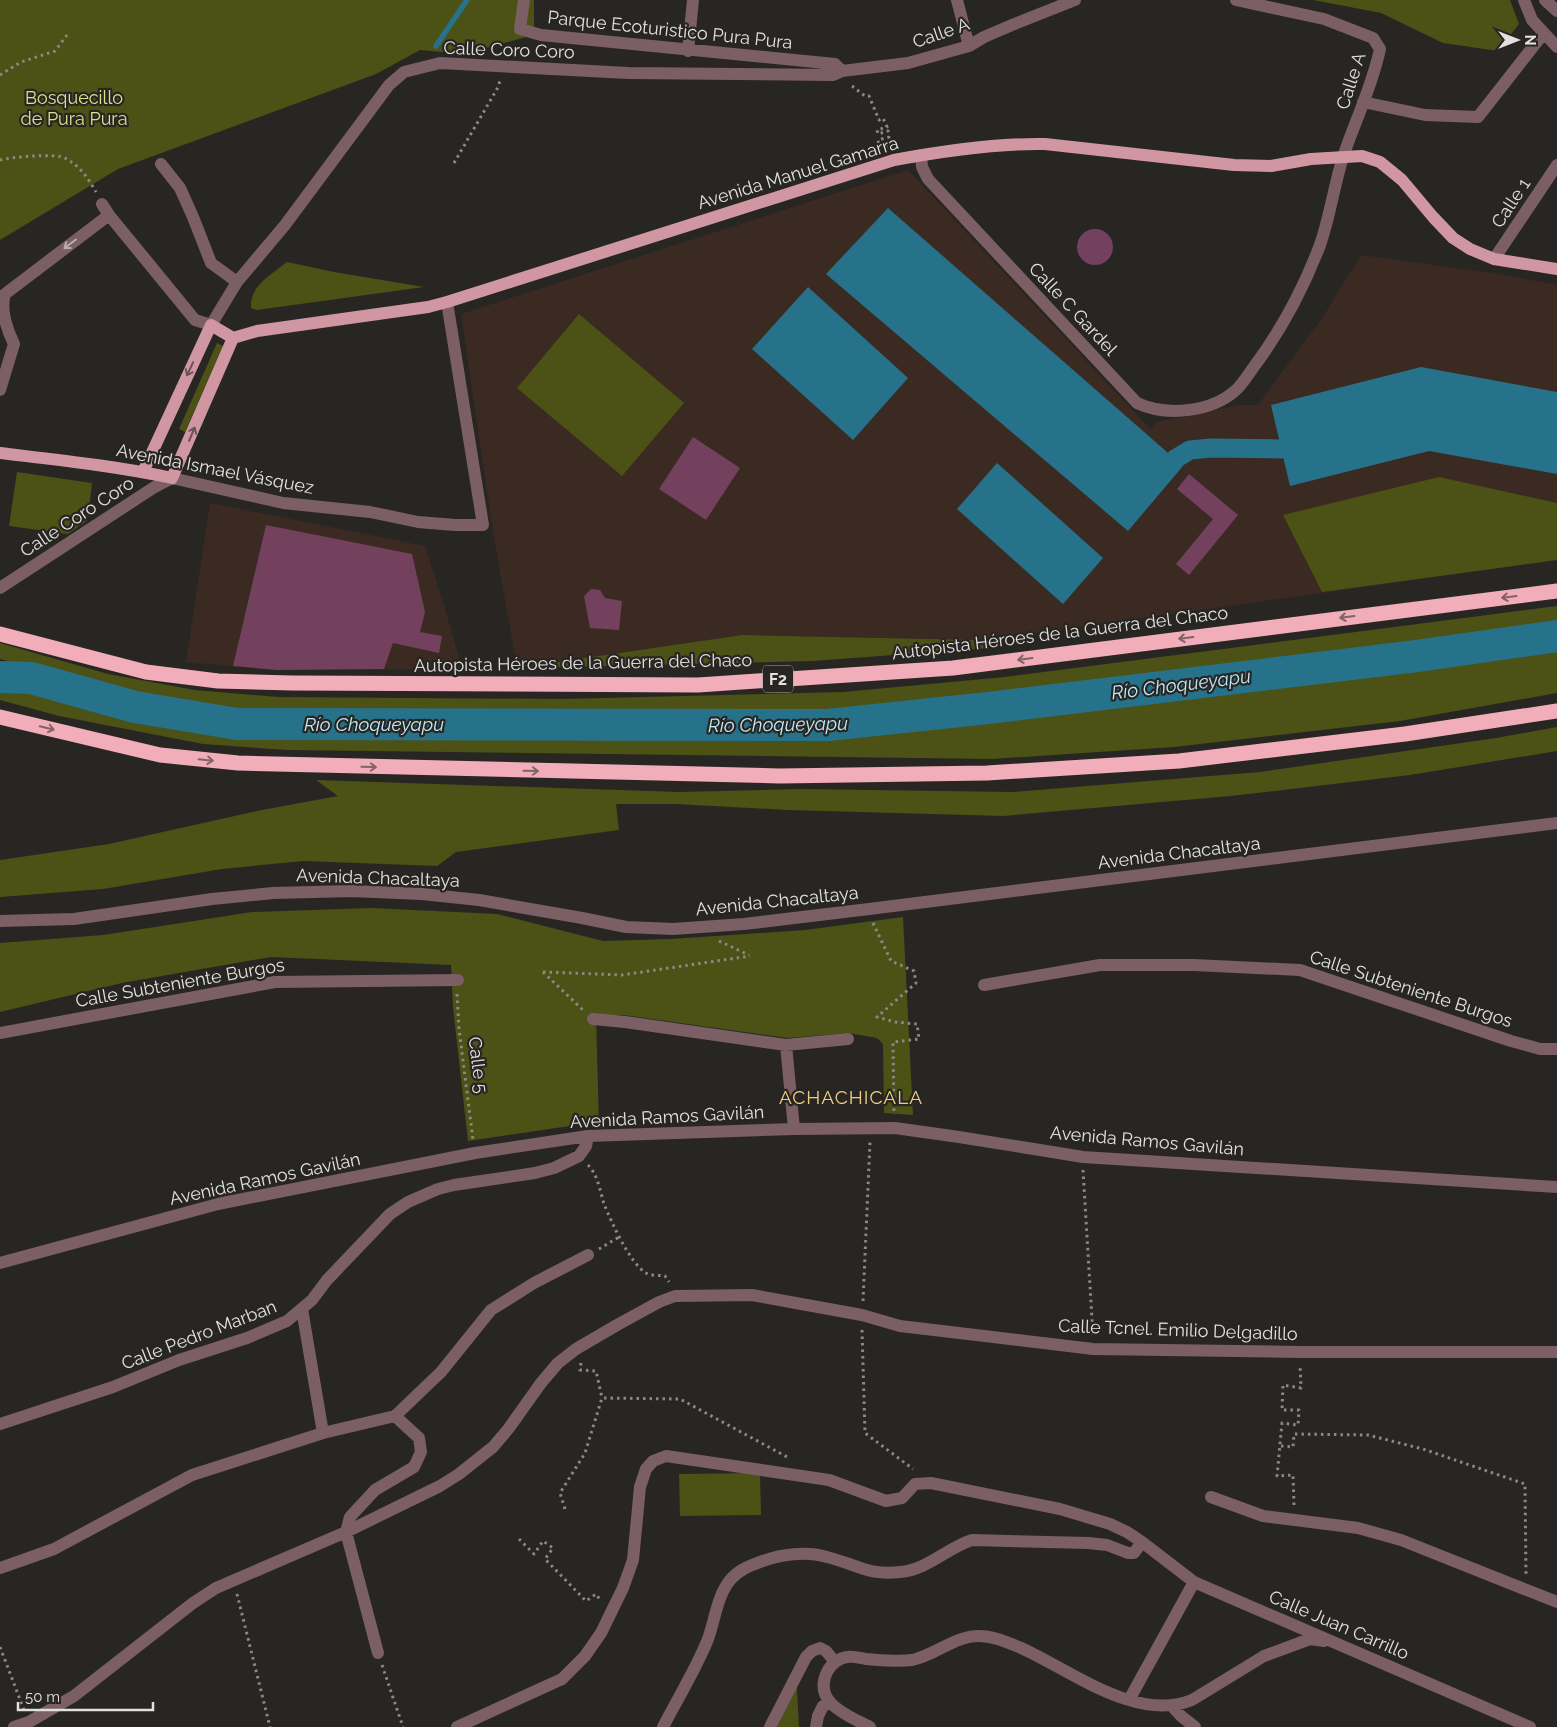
<svg xmlns="http://www.w3.org/2000/svg" width="1557" height="1727" font-family="Raleway,sans-serif">
  <style>
    .industrial { fill: #3b2a21 }
    .green { fill: #4c5115 }
    .water { fill: #27728b }
    .lines { fill: none; stroke-linecap: round; stroke-linejoin: round }
    .stream { stroke: #27728b; stroke-width: 5.5 }
    .canal { stroke: #27728b; stroke-width: 19 }
    .river { stroke: #27728b; stroke-width: 32 }
    .building { fill: #73405e }
    .path { stroke: #8b8987; stroke-width: 3; stroke-dasharray: 2.5 4; stroke-linecap: butt }
    .minor { stroke: #7b5f64; stroke-width: 12 }
    .major { stroke: #d097a2; stroke-width: 12 }
    .highway { stroke: #f2adba; stroke-width: 15 }
    .oneway { stroke: #b9adae }
    .oneway2 { stroke: #6b5356 }
    .oneway3 { stroke: #836367 }
    .labels { text-anchor: middle; stroke-width: 4.5; stroke-linejoin: round; paint-order: stroke }
    .shield { fill: #282623; stroke: #aba9a7; stroke-width: 1 }
    .shield-label { font-size: 16px; font-weight: bold; fill: #e3e1df }
    .street-label { font-size: 18px; fill: #e3e1df; stroke: #282623 }
    .park-label { font-size: 18px; fill: #d8e28a; stroke: #282623 }
    .water-label { font-size: 19px; font-style: italic; fill: #c2e8f7; stroke: #282623 }
    .neighbourhood-label { font-size: 19px; letter-spacing: 1px; fill: #eecd83; stroke: #282623 }
  </style>
  <rect width="100%" height="100%" fill="#282623"/>
  <path class="industrial" d="M908,170L1150,429L1157,422L1240,405H1258L1323,317L1361,255L1499,274L1557,285V560L985,640L742,635L517,668L492,525L461,314Z
    M210,503L425,546L444,605L462,669L277,670L186,662Z"/>
  <path class="green" d="M0,0H534V35L463,54L420,50L376,74L118,169L0,240Z
    M1313,0H1510L1519,24L1498,51L1443,43L1381,13Z
    M287,262L334,272L424,287L257,310L251,308C249,286 272,274 287,262Z
    M579,314L684,403L622,476L517,388Z
    M217,343L223,346L185,432L179,429Z
    M17,472L92,483L88,520L68,534L9,526Z
    M1439,477L1557,503V560L1322,592L1283,515Z
    M1557,606V625L989,695L830,713L257,711L193,704L136,696L0,659V643L108,674L195,690L278,697L563,699L843,692L1005,677Z
    M742,635L979,640L1001,647L813,661L517,668Z
    M1557,647V693L1400,721L1174,747L992,759L287,750L203,744L59,716L0,700V679L143,718L235,733L339,734L477,738L831,737L1090,708Z
    M1557,727V751L1410,775L1231,796L1003,816L788,810L675,804H616L619,830L456,852L437,866L303,861L222,869L103,889L0,897V860L109,844L262,810L338,796L316,780L679,792L799,789L1012,792L1260,772L1496,738Z
    M372,908L497,914L603,941L671,939L805,930L903,917L913,1115L884,1113L883,1044L877,1038L848,1033L788,1038L623,1015H596L599,1124L570,1126L468,1141L453,1007L451,965L271,957L122,983L0,1012V943L103,935L252,912Z
    M760,1473L761,1515L680,1516L679,1474Z
    M796,1673L799,1727H775Z"/>
  <path class="water" d="M888,208L1183,466L1128,531L826,274Z
    M808,287L908,378L853,440L752,349Z
    M1421,367L1557,392V474L1429,451L1290,486L1271,405Z
    M997,463L1103,558L1063,604L957,509Z"/>
  <g class="lines">
    <path class="stream" d="M436,46L467,0"/>
    <path class="canal" d="M1175,459L1190,450L1211,448L1281,449"/>
    <path class="river" d="M0,677L31,678L135,707L237,724L828,725L988,708L1417,656L1557,636"/>
  </g>
  <path class="building" d="M1077 247a18 18 0 1 1 36 0a18 18 0 1 1-36 0Z
    M693,437L740,468L706,520L659,489Z
    M1189,474L1238,515L1189,575L1176,564L1213,519L1177,489Z
    M266,525L412,554L425,612L420,632L442,636L439,653L393,643L384,669L277,670L233,666Z
    M591,589L600,590L605,598L622,601L619,630L590,628L584,596Z"/>
  <g class="lines">
    <path class="path" d="M0,75L21,62L55,51L67,35
      M852,86L865,96H869L879,120L883,118L887,127L877,130L878,134L888,131L889,137L878,140L879,145L885,144L889,147
      M0,160C12,157 56,153 65,158C80,166 88,178 96,192
      M454,163L497,89L500,81
      M873,923L891,961L914,971L916,983L877,1017L895,1022L917,1024L919,1039L893,1042L894,1115
      M719,941L749,955
      M543,972L622,975L750,956
      M543,972L583,1010
      M457,994L459,1029L473,1140
      M588,1165C598,1175 600,1191 604,1204C612,1223 629,1262 646,1273C651,1276 659,1275 665,1276L669,1282
      M1083,1170L1093,1336
      M599,1249L619,1237
      M863,1301L870,1142
      M862,1330L865,1433L913,1469
      M581,1363L580,1370L596,1371L602,1398
      M1281,1446L1293,1447L1294,1434L1368,1435L1423,1449L1525,1484L1526,1575
      M1294,1505L1293,1475L1277,1476L1282,1423L1298,1425L1299,1410H1282L1283,1385L1301,1388L1300,1365
      M565,1509L560,1493L585,1453L602,1398L680,1399L789,1458
      M519,1539L534,1554L543,1541L553,1548L545,1559L586,1601L596,1594L601,1601
      M237,1594L270,1727
      M0,1647L24,1710
      M382,1665L403,1727"/>
    <path class="minor" d="M524,0L520,29L541,35L835,64L842,71
      M957,0L969,46
      M1524,0L1532,20L1557,47
      M1545,0L1557,11
      M688,51L693,0
      M1363,102L1425,115L1478,117L1543,34
      M921,155L922,167L928,179L1137,403C1167,417 1213,412 1237,389C1243,383 1248,375 1253,368C1280,332 1304,287 1320,245C1330,216 1334,186 1343,157C1355,121 1372,87 1380,49L1373,38L1324,19L1236,0
      M161,164L180,188L193,217L211,263L237,282
      M102,204L109,215L195,320L211,325L237,282L285,225L389,85L404,72L440,63L628,73L833,75L842,71L908,63L969,46L984,37L1012,25L1075,0
      M1494,259L1557,165
      M0,390L14,344C7,330 0,309 5,294L109,215
      M0,588L153,488L172,478L283,503L370,512L418,522L455,525H483L447,302
      M0,921L74,919L212,899L273,893L352,891L422,894L479,900L582,918L626,927L673,929L744,924L869,909L1557,823
      M984,985L1100,965H1194L1300,970L1511,1041L1540,1049H1557
      M593,1019L625,1022L786,1045L848,1039
      M0,1033L275,982L458,980
      M786,1045L794,1129
      M0,1263L218,1204L475,1153L588,1136L794,1129L895,1128L959,1137L1083,1157L1557,1187
      M302,1309L323,1433
      M0,1424L113,1387L179,1360L247,1338L287,1321L312,1300L327,1280L390,1214L408,1202L438,1189L454,1185L535,1173L554,1168L579,1156L586,1146L588,1136
      M1211,1497L1263,1516L1358,1528L1401,1540L1557,1602
      M0,1568L54,1549L192,1475L323,1433L395,1416L441,1372L491,1310L534,1283L588,1255
      M378,1653L346,1532L350,1517L375,1490L414,1467L421,1452L419,1438L395,1416
      M1129,1700L1194,1582
      M1172,1706L1181,1716L1195,1727
      M14,1727L29,1722L74,1696L193,1603L216,1588L346,1532L440,1486L459,1474L493,1447L509,1428L541,1383L558,1363L576,1349L617,1325L659,1302L675,1296L752,1295L862,1315L900,1326L1093,1349L1299,1352H1557
      M457,1727L562,1679L585,1656L601,1633L623,1588L633,1560L640,1487L646,1469L653,1461L666,1456L829,1480L886,1501L902,1498L915,1484L931,1483L1060,1509L1110,1524L1127,1532L1142,1542L1194,1582L1530,1727
      M663,1727C678,1698 696,1669 708,1639C715,1620 717,1595 731,1579C739,1570 749,1566 760,1562C781,1554 806,1551 827,1557C856,1564 868,1576 900,1572C927,1570 947,1548 972,1540L1088,1543L1107,1545L1128,1553H1134L1142,1542
      M770,1727L806,1657L812,1651L820,1648L826,1651L835,1662
      M816,1727L818,1716L823,1706L830,1703
      M870,1727C849,1716 812,1703 827,1672C831,1664 839,1658 847,1657C853,1656 860,1658 866,1659C881,1660 897,1662 912,1660C936,1655 954,1636 979,1636C993,1636 1006,1642 1019,1647C1069,1669 1136,1723 1192,1700L1264,1656L1310,1639L1324,1641"/>
    <path class="major" d="M233,338L257,331L428,307L447,302L894,160C943,151 995,143 1045,144L1234,165L1271,166L1311,159L1362,156L1380,162L1402,180L1433,217L1453,238L1470,249L1494,259L1557,269
      M0,453C58,460 116,466 172,478L233,338
      M143,472L211,325L233,338"/>
    <path class="highway" d="M0,634L146,672L218,681L292,683L698,685L953,668L1557,591
      M0,717L160,755L238,763L780,776L987,773L1179,761L1405,734L1557,711"/>
  </g>
  <defs><path id="oneway-shaft" d="M-6 0H5M1.5-3L5.5 0L1.5 3" fill="none" stroke-width="1.6" stroke-linecap="round" stroke-linejoin="round" transform="scale(1.25)"/></defs>
  <use class="oneway" href="#oneway-shaft" transform="translate(70 244) rotate(143)"/>
  <g class="oneway2">
    <use href="#oneway-shaft" transform="translate(190 369) rotate(115)"/>
    <use href="#oneway-shaft" transform="translate(192 434) rotate(-67)"/>
  </g>
  <g class="oneway3">
    <use href="#oneway-shaft" transform="translate(1509 597) rotate(173)"/>
    <use href="#oneway-shaft" transform="translate(1347 617) rotate(173)"/>
    <use href="#oneway-shaft" transform="translate(1186 638) rotate(173)"/>
    <use href="#oneway-shaft" transform="translate(1025 659) rotate(173)"/>
    <use href="#oneway-shaft" transform="translate(47 728) rotate(14)"/>
    <use href="#oneway-shaft" transform="translate(206 760) rotate(6)"/>
    <use href="#oneway-shaft" transform="translate(369 767) rotate(1)"/>
    <use href="#oneway-shaft" transform="translate(531 771) rotate(1)"/>
  </g>
  <g class="labels">
    <rect class="shield" x="763" y="665.5" width="30" height="27" rx="4"/>
    <g class="shield-label">
      <text x="778" y="685">F2</text>
    </g>
    <g class="street-label">
      <text transform="translate(670 30) rotate(6)" y="6">Parque Ecoturistico Pura Pura</text>
      <text transform="translate(941 33) rotate(-19)" y="6">Calle A</text>
      <text transform="translate(509 50) rotate(2)" y="6">Calle Coro Coro</text>
      <text transform="translate(1351 81) rotate(-72)" y="6">Calle A</text>
      <text transform="translate(798 173) rotate(-17)" y="6">Avenida Manuel Gamarra</text>
      <text transform="translate(1511 203) rotate(-57)" y="6">Calle 1</text>
      <text transform="translate(1073 309) rotate(47)" y="6">Calle C Gardel</text>
      <text transform="translate(215 469) rotate(11)" y="6">Avenida Ismael Vásquez</text>
      <text transform="translate(77 517) rotate(-33)" y="6">Calle Coro Coro</text>
      <text transform="translate(1060 633) rotate(-7)" y="6">Autopista Héroes de la Guerra del Chaco</text>
      <text transform="translate(583 663) rotate(-1)" y="6">Autopista Héroes de la Guerra del Chaco</text>
      <text transform="translate(1179 853) rotate(-7)" y="6">Avenida Chacaltaya</text>
      <text transform="translate(378 878) rotate(2)" y="6">Avenida Chacaltaya</text>
      <text transform="translate(777 901) rotate(-6)" y="6">Avenida Chacaltaya</text>
      <text transform="translate(180 983) rotate(-10)" y="6">Calle Subteniente Burgos</text>
      <text transform="translate(1411 989) rotate(18)" y="6">Calle Subteniente Burgos</text>
      <text transform="translate(478 1065) rotate(83)" y="6">Calle 5</text>
      <text transform="translate(667 1117) rotate(-3)" y="6">Avenida Ramos Gavilán</text>
      <text transform="translate(1147 1141) rotate(5)" y="6">Avenida Ramos Gavilán</text>
      <text transform="translate(265 1179) rotate(-12)" y="6">Avenida Ramos Gavilán</text>
      <text transform="translate(1178 1330) rotate(2)" y="6">Calle Tcnel. Emilio Delgadillo</text>
      <text transform="translate(199 1335) rotate(-21)" y="6">Calle Pedro Marban</text>
      <text transform="translate(1339 1625) rotate(23)" y="6">Calle Juan Carrillo</text>
    </g>
    <g class="park-label">
      <text x="74" y="104">Bosquecillo<tspan x="74" dy="21">de Pura Pura</tspan></text>
    </g>
    <g class="water-label">
      <text transform="translate(1181 684) rotate(-7)" y="7">Río Choqueyapu</text>
      <text x="374" y="731">Río Choqueyapu</text>
      <text transform="translate(778 724) rotate(-1)" y="7">Río Choqueyapu</text>
    </g>
    <g class="neighbourhood-label">
      <text x="851" y="1104">ACHACHICALA</text>
    </g>
  </g>
  <g transform="translate(1517 40) rotate(90)" stroke="#282623" stroke-width="4" paint-order="stroke">
  <path d="M0-4L9 19L0 12L-9 19Z" fill="#e3e1df"/>
  <text y="-8" font-size="14" font-weight="bold" text-anchor="middle" fill="#e3e1df">N</text>
  </g>
  <path d="M18 1702v8h135v-8" fill="none" stroke="#e3e1df" stroke-width="2.5"/>
  <text x="25" y="1702" font-size="15" fill="#e3e1df" stroke="#282623" stroke-width="4" paint-order="stroke">50 m</text>
</svg>
